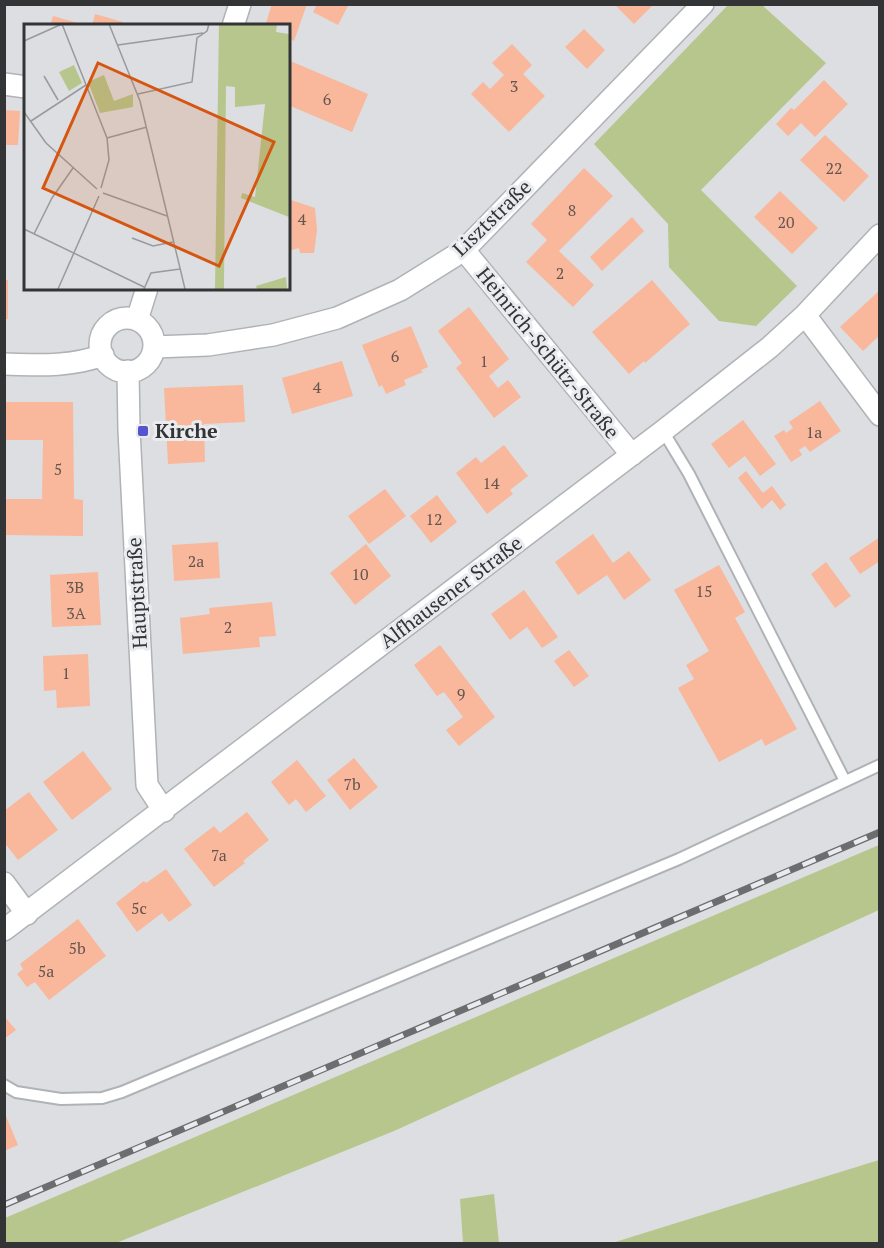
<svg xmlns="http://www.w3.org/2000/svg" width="884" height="1248" font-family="'PT Serif',serif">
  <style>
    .green { fill: #b6c68c }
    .building { fill: #f9b79b }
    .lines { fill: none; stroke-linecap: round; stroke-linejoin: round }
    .service-casing { stroke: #b0b3b6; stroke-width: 14 }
    .minor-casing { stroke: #b0b3b6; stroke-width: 24 }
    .service { stroke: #fff; stroke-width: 10 }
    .minor { stroke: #fff; stroke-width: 21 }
    .rail-casing { stroke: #6b6d6e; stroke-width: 7 }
    .rail { stroke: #e9ebee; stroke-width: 4.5; stroke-dasharray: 14; stroke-linecap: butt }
    .poi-dot { fill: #5555cd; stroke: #e9ebee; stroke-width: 2 }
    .labels { text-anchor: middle; stroke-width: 6; stroke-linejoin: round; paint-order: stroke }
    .number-label { font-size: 16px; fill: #64554e }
    .street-label { font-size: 20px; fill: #333435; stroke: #e9ebee }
    .poi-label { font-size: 20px; font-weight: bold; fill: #333435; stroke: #e9ebee; text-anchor: start }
    .inset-road { fill: none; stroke: #989a9c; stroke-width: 1.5 }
    .view { fill: #d65510; fill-opacity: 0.15; stroke: #d65510; stroke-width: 3 }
    .inset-edge { fill: none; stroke: #333435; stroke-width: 3 }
  </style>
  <rect width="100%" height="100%" fill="#dcdee1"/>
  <path class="green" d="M728,5H762L826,63L701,190L797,286L756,326L719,321L669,267L668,224L594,144Z
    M879,845V910L394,1131L116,1243H5V1218Z
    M879,1160V1243H612Z
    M494,1194L499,1243H463L460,1199Z"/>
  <path class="building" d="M272,4H307L294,41L288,38V26H265Z
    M317,4H349L338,25L313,12Z
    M614,4H654L634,24Z
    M95,14L123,22L122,26H92Z
    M53,16L85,25V26H50Z
    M584,29L605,50L587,69L565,47Z
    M512,44L532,65L523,74L545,96L509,132L471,94L483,82L490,89L504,75L492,63Z
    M288,60L368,94L352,132L288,105Z
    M824,80L848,104L815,137L801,123L788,136L776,124L791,108L794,110Z
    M4,110L20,111L18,145H4Z
    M825,135L869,176L844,202L800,160Z
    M584,168L613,196L559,251L594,285L573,307L526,262L547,240L531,224Z
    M780,191L818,228L792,254L754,217Z
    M288,199L315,208L317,230L314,253H300L299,248L288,251Z
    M632,217L644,231L602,271L590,257Z
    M5,280H8V319H5Z
    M652,280L690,324L645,363L644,361L629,374L592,332Z
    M880,290V335L863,351L840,327Z
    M469,307L509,359L489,376L498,388L508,380L521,397L494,418L456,368L462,363L438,331Z
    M411,326L428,367L421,370L423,372L404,380L406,385L386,394L382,385L379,387L362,345Z
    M342,361L353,396L292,414L282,378Z
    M243,385L245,422L204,424L205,462L168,464L164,388Z
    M820,401L841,431L810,452L805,446L799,450L802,455L791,462L774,436L784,430L786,433L793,428L789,422Z
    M4,402H73L74,499L83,500V536L4,535V499H42L43,440H4Z
    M743,420L776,464L760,476L745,456L729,468L711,444Z
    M504,445L528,476L510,490L513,494L487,514L456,473L476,457L481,463Z
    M746,471L763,493L772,486L786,505L780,510L772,500L762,509L738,478Z
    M385,489L406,516L369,544L348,516Z
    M437,495L457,522L431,543L410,516Z
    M593,534L613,563L629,551L651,580L624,600L607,575L578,595L555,562Z
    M880,537V561L860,574L849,558Z
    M218,542L220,578L174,581L172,545Z
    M366,544L391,576L355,605L330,573Z
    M826,562L851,596L835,608L811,574Z
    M719,565L745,612L735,618L797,729L765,746L762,739L719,762L678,688L694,679L686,665L709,651L674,590Z
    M98,572L101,625L52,627L50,575Z
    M524,590L558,637L542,648L527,627L510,640L491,614Z
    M272,602L276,636L259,637L260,647L183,654L180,618L210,614L209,608Z
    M440,645L495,717L459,746L446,730L463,717L444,692L437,696L414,665Z
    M569,650L589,676L574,687L554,661Z
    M88,654L90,706L57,708L56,690L44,691L43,656Z
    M83,751L112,789L72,820L43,782Z
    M354,758L378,787L350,810L327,780Z
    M297,760L326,796L306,812L296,799L289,805L271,782Z
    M29,792L58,830L18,860L4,842V811Z
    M247,812L269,840L243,861L245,863L214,887L184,849L214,826L220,833Z
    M166,869L192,905L169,922L162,913L137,932L116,903L144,881L146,883Z
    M78,919L106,956L49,1000L35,982L27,987L17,974L23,969L20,964Z
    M4,1016L16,1030L4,1039Z
    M6,1116L18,1145L4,1151V1117Z"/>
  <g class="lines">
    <g class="service-casing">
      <path id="service" d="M663,431L689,474L845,781
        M4,1085L16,1092L61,1099L102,1098L122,1092L679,859L880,765"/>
    </g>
    <g class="minor-casing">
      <path id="minor" d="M233,26L240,4
        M4,84L26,87
        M464,250L632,455
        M805,315L880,415
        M100 345a27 27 0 1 1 54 0a27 27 0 1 1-54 0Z
        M137,320L147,288
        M154,347L208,345L273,335L337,318L400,290L464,250L703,4
        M4,364C38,365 71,367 103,355
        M128,371L129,430L147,785L164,811
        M4,883L27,914
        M4,930L663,431L770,347L805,315L880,235"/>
    </g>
    <use href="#service" class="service"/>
    <use href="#minor" class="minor"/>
    <g class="rail-casing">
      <path id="rail" d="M4,1205L880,832"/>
    </g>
    <use href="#rail" class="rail"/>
  </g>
  <rect class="poi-dot" x="137" y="425" width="12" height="12" rx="3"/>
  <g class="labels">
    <g class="number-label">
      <text x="514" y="92">3</text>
      <text x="327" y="105">6</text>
      <text x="834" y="174">22</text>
      <text x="572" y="216">8</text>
      <text x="302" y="225">4</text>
      <text x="786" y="228">20</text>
      <text x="560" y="279">2</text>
      <text x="395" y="362">6</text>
      <text x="484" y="367">1</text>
      <text x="317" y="393">4</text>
      <text x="814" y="438">1a</text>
      <text x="58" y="475">5</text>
      <text x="491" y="489">14</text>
      <text x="434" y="525">12</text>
      <text x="196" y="567">2a</text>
      <text x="360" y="580">10</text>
      <text x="75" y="593">3B</text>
      <text x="704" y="597">15</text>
      <text x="76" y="619">3A</text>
      <text x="228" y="633">2</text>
      <text x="66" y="679">1</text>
      <text x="461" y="700">9</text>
      <text x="352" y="790">7b</text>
      <text x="219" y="861">7a</text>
      <text x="139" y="914">5c</text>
      <text x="77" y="954">5b</text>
      <text x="46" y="977">5a</text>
    </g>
    <g class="street-label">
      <text transform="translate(492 218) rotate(-44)" y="7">Lisztstraße</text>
      <text transform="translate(548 353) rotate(51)" y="7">Heinrich-Schütz-Straße</text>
      <text transform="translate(451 592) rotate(-37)" y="7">Alfhausener Straße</text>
      <text transform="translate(137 593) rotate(-93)" y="7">Hauptstraße</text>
    </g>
    <g class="poi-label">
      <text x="155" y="438">Kirche</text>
    </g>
  </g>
  <g transform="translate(24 24)">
    <rect width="266" height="266" fill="#dcdee1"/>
    <path d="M195,0H253L252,8L265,10V193L217,174L218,169L231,173L241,80L211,83V63L202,62L200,257V265H191ZM50,41L58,59L45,67L35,48ZM80,51L90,77L109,70V83L76,89L64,58ZM262,253L263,265H233L232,262Z" fill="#b6c68c"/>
    <path class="inset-road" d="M38,0L83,114L85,136L77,164M85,0L116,77L161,265M0,17L38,0M94,21L179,9M20,52L34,76M114,70L168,58L173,14L183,7L185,0M0,88L22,119L73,165M7,97L62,61M83,114L123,103M79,169L143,192M0,205L120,263M10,210L28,174L49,144M108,214L129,222L149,218M34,265L75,172M120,265L127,249L156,245"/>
    <path class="view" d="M74,39L250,118L195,242L19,164Z"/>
    <rect width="266" height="266" class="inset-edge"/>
  </g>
  <rect width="884" height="1248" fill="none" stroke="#333435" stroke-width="12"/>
</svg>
